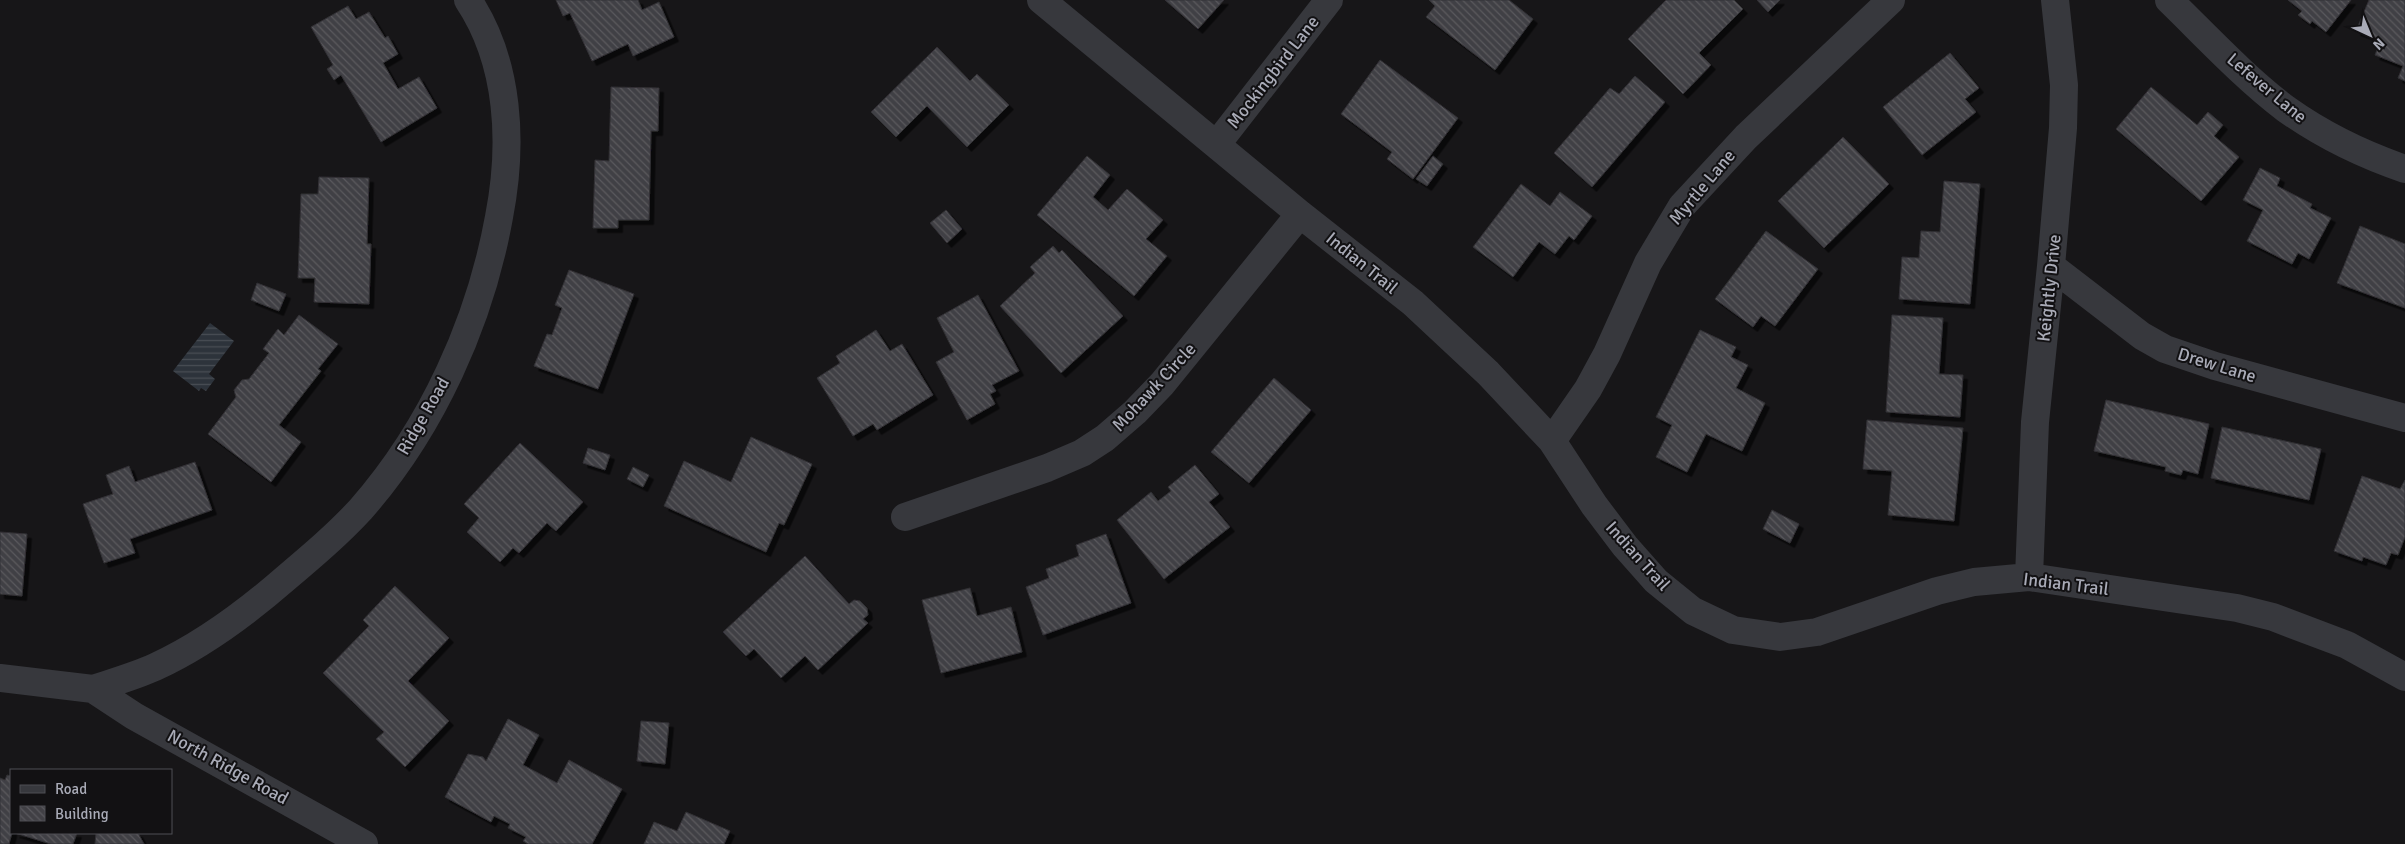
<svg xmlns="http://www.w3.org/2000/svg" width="2405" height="844" font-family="Signika,sans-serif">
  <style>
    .water { fill: url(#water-rules) }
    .building { fill: url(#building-back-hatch); stroke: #313034; filter: url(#shadow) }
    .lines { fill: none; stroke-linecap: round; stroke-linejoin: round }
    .minor { stroke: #37383d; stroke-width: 28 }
    .labels { text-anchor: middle; stroke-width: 4; stroke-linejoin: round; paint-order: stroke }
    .street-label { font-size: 18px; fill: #a9abb7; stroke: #121113 }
  </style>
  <defs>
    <pattern id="water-rules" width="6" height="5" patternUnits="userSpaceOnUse" patternTransform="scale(1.25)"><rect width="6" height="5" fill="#2d333b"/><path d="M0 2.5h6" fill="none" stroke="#494e55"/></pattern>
    <pattern id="building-back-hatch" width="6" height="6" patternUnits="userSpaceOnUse" patternTransform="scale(1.25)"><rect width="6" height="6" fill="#414045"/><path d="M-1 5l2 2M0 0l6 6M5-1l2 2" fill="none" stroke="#5a595e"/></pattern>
    <filter id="shadow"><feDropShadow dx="4.5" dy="4.5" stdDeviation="0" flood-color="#0009"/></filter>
  </defs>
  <rect width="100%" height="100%" fill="#171618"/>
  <path class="water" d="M210,323L234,341L209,374L215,379L206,391L201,388L199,391L173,371Z"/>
  <path class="building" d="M556,0H638L642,10L659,2L674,37L633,56L628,44L592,61L570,13L563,16Z
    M1165,0H1224L1198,29Z
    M1429,0H1509L1533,19L1495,70L1426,17L1435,6Z
    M1666,0H1734L1743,9L1699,53L1711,65L1683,94L1628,39Z
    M1757,0H1780L1768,12Z
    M2288,0H2351L2326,32L2312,21L2310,24L2298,15L2302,11Z
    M2369,0H2405V81L2398,78L2403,66L2375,55L2381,40L2356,31Z
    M348,6L356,19L369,12L385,38L388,36L398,54L383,63L398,89L419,77L437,108L381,142L341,75L334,80L327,69L333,65L311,27Z
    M937,47L970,81L977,74L1009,105L967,147L927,106L896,137L871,112Z
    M1950,53L1979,88L1965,99L1976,112L1922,155L1883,107Z
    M1380,60L1458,118L1413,179L1387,159L1392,152L1341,114Z
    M1635,76L1665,102L1592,187L1554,153L1610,88L1619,94Z
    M611,87L659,88L658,131H651L649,220H618V228H593L595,160L609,161Z
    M2151,87L2197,125L2208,112L2223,125L2214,136L2239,157L2201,201L2116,129Z
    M1843,137L1889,184L1824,248L1778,201Z
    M1087,156L1110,175L1093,197L1108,210L1127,189L1163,220L1146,239L1167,256L1134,296L1037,215Z
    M1433,156L1443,164L1427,186L1416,179Z
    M2260,168L2280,178L2277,186L2312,204L2310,208L2331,218L2309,259L2298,253L2292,264L2247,241L2263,210L2243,200Z
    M319,177L369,178L367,244H371L369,304L314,302L315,278H298L301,194H318Z
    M1944,181L1980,184L1970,304L1899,299L1902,257L1919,258L1921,231L1940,232Z
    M1521,184L1550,206L1560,192L1592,216L1574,240L1569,236L1555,254L1539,242L1513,277L1473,247Z
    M946,210L962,229L947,243L930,223Z
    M2360,226L2405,244V308L2337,283Z
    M1766,231L1818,269L1775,326L1761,316L1753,327L1715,299Z
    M1053,246L1059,253L1062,250L1123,316L1061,373L1000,306L1035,273L1030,267Z
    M569,270L634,294L598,389L534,366L547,334L552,335L562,308L555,305Z
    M257,283L286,294L279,311L251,300Z
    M978,295L1019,371L992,385L996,391L990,394L995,404L967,420L936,362L954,352L937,318Z
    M299,315L338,344L318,369L321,371L279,425L301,442L271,482L208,434L236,397L234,390L242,380L249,379L269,353L263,349L278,329L284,335Z
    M1892,315L1943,318L1939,374L1963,375L1960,417L1886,412Z
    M876,330L890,351L902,344L933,395L877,430L873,424L853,436L817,378L840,363L836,356Z
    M1700,330L1736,347L1731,357L1748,365L1736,388L1765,403L1742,451L1706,434L1687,472L1656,457L1672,425L1656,417Z
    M1274,378L1311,410L1249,483L1211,452Z
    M2106,400L2209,424L2198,474L2183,470L2181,475L2165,471L2166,467L2094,451Z
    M1867,420L1963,428L1954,521L1888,515L1892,471L1863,469Z
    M2222,427L2321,449L2309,500L2211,478Z
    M751,437L812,464L784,525L779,523L766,552L664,506L684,461L731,482Z
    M520,443L583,502L556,531L547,523L519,553L513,548L500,562L467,532L479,518L464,504Z
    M588,448L610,455L605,470L583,463Z
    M195,462L212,510L130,539L135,553L104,563L83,504L113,494L106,475L129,466L135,482Z
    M1195,465L1219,494L1209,502L1230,527L1164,579L1117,520L1151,492L1158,501L1171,491L1168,487Z
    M633,467L649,475L643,487L627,479Z
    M2362,476L2400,489L2405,480V537L2398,555L2391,553L2386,565L2363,557L2362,561L2334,551Z
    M1772,510L1799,524L1790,543L1763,529Z
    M0,532L27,534L22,596L0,594Z
    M1106,534L1131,603L1043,635L1026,587L1049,578L1046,569L1079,556L1076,545Z
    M805,556L849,604L854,600L860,601L867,608L868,615L863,619L868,623L818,670L805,656L781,678L754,649L746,656L723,632Z
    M395,586L449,638L408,681L449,721L405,767L376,739L384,732L323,673L369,626L363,620Z
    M970,588L977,616L1011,607L1022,652L941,673L922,600Z
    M508,719L539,735L523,765L557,783L569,760L622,789L592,844H528L523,841L526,837L508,828L510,824L494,816L491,822L445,797L468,754L483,757L486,761Z
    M641,721L669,723L665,764L637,761Z
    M7,775L11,776L12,833L9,844H0V778L5,780Z
    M686,812L730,831L724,844H644L654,822L677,831Z
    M15,833H77L73,844H51Z
    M96,833H138L144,844H95Z"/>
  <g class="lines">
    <path class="minor" d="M1041,0L1300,214L1413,303L1488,373L1552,441L1594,505L1625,546L1656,581L1693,611L1733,630L1780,637L1817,632L1937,591L1974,582L2029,577L2237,608L2273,617L2347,645L2405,677
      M2169,0C2207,37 2244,77 2286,109C2321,134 2364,155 2405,169
      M1217,144L1329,0
      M2051,266L2142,336L2165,349L2215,366L2405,418
      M1552,441L1588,389L1607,354L1648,263L1682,206L1746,137L1891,0
      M905,517L1047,468L1082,453L1105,438L1135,412L1162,384L1300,214
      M2029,577L2035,422L2051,266L2063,128L2064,85L2055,0
      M0,678L93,689L134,716L364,844
      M93,689C114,682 135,676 155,667C203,645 247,612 286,578C312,556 338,534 361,509C432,428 480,322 499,217C513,145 510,63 468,0"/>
  </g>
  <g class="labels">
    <g class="street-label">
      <text transform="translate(1273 72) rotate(-52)" y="6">Mockingbird Lane</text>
      <text transform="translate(2267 88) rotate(40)" y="6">Lefever Lane</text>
      <text transform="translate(1702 187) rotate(-50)" y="6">Myrtle Lane</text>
      <text transform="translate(1362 263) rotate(39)" y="6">Indian Trail</text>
      <text transform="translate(2049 288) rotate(-84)" y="6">Keightly Drive</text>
      <text transform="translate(2217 365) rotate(17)" y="6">Drew Lane</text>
      <text transform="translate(1154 387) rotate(-47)" y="6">Mohawk Circle</text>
      <text transform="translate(423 416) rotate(-60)" y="6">Ridge Road</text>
      <text transform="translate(1638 556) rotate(48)" y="6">Indian Trail</text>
      <text transform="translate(2066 584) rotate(7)" y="6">Indian Trail</text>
      <text transform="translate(228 767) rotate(29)" y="6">North Ridge Road</text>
    </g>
  </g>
  <rect x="10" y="769" width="162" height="65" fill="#121113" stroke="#4e4f55"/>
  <rect x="20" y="785" width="25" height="8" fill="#37383d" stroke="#4e4f55"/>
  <text x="55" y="794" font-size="15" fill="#a9abb7">Road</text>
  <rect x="20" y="806" width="25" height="15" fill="url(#building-back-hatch)" stroke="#4e4f55"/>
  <text x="55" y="819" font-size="15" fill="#a9abb7">Building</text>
  <g transform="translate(2370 35) rotate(136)" stroke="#121113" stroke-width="4" paint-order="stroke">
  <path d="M0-4L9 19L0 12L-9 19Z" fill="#a9abb7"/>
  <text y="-8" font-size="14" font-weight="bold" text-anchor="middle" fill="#a9abb7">N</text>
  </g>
</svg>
